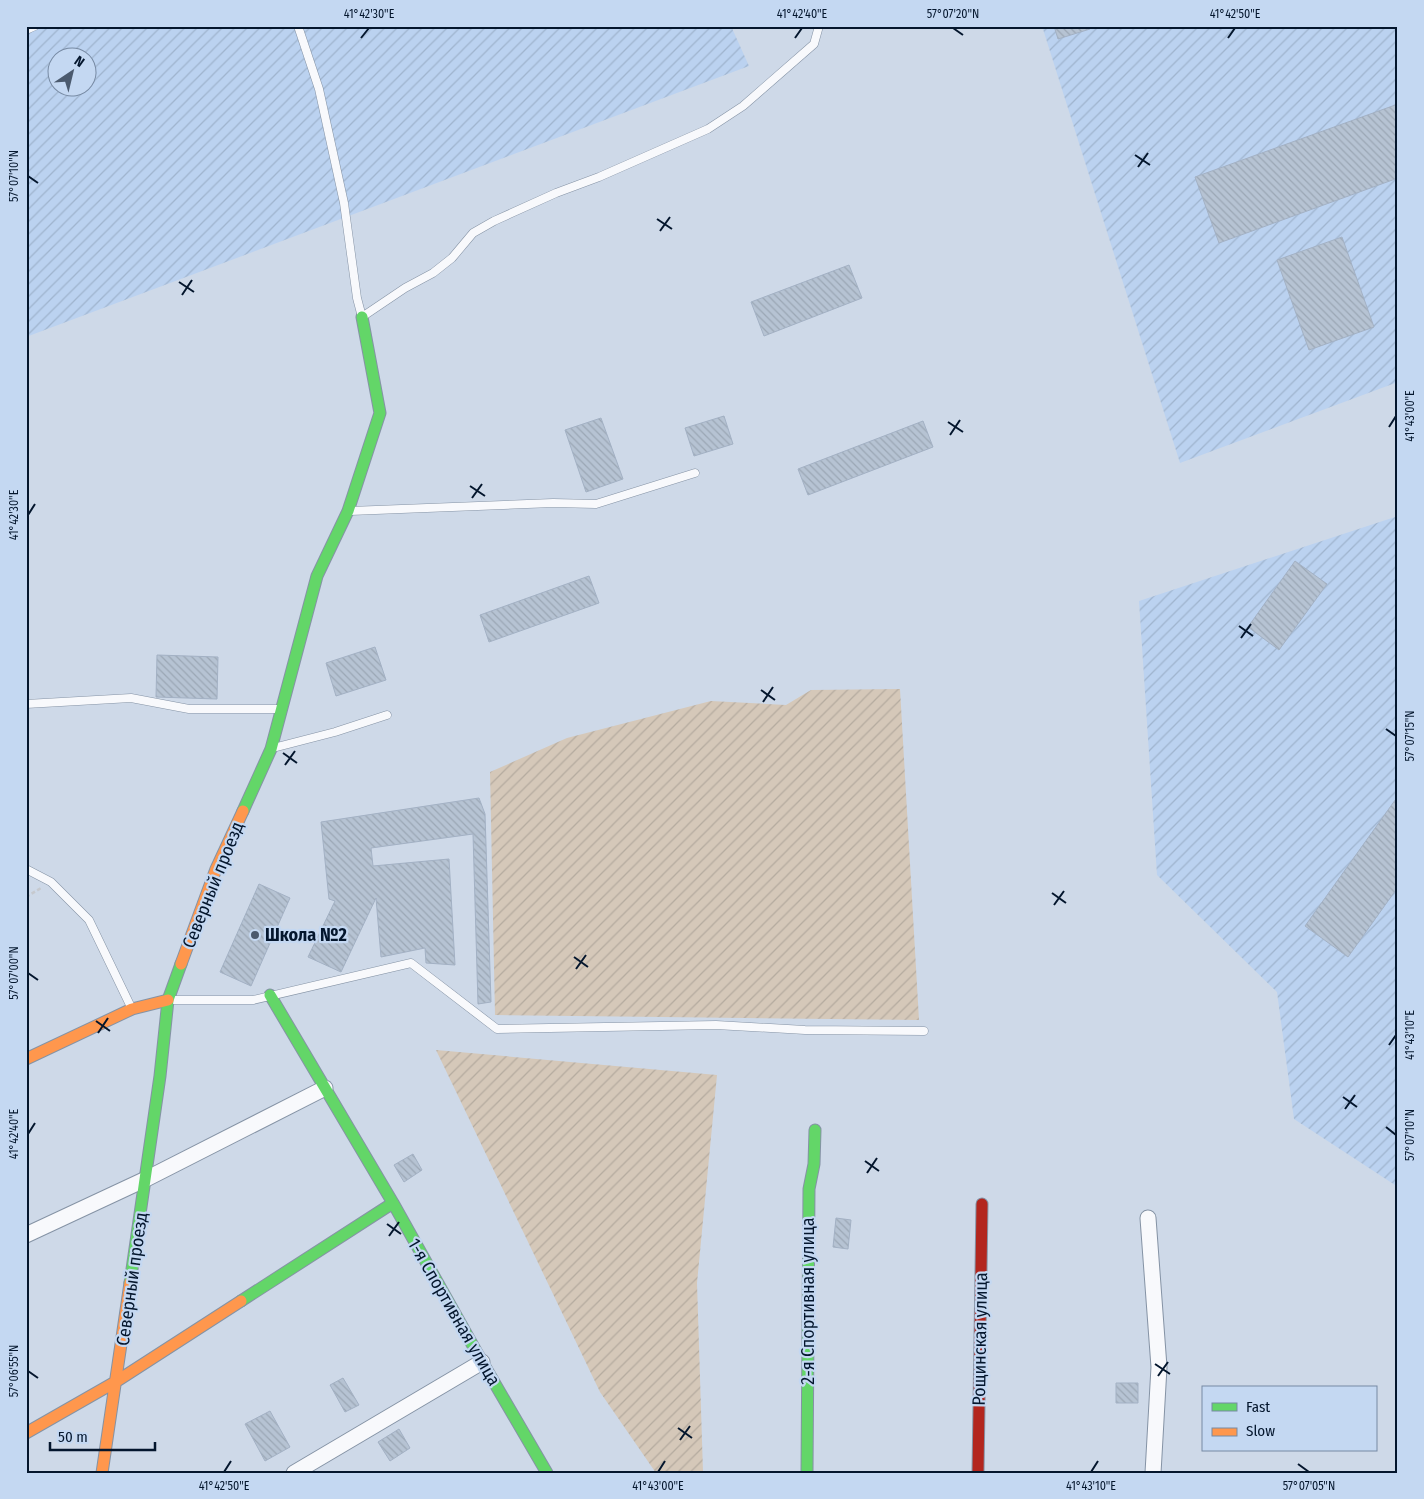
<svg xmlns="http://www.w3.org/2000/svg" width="1424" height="1499" font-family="'Fira Sans Condensed',sans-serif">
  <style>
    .industrial { fill: url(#industrial-furrows); fill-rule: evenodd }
    .garden { fill: url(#garden-furrows) }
    .building { fill: url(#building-back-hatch); stroke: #a3b1c4 }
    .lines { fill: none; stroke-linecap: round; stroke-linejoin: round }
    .lane-casing { stroke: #8593a5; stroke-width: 9 }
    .street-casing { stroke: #8593a5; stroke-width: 17 }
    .fast-casing { stroke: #8593a5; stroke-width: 13 }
    .slow-casing { stroke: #8593a5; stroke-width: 13 }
    .jam-casing { stroke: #8593a5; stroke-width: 13 }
    .path { stroke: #c6c9ce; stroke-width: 2.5; stroke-dasharray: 4 2.5; stroke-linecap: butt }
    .lane { stroke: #f8f9fc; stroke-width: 8 }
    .street { stroke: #f8f9fc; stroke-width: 15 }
    .fast { stroke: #63d668; stroke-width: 11 }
    .slow { stroke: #ff974d; stroke-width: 11 }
    .jam { stroke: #b3261e; stroke-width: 11 }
    .ticks { fill: none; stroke: #04162d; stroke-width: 2 }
    .poi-dot { fill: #4b5a6e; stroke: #c4d8f2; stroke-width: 2 }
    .labels { text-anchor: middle; stroke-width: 4.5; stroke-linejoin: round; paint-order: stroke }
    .street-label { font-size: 18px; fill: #04162d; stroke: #c4d8f2 }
    .poi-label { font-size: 18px; font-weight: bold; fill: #04162d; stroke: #c4d8f2; text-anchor: start }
    .neatline { fill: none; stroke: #04162d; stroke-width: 2 }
    .ticks-label { font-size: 12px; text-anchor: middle; fill: #04162d }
  </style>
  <defs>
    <pattern id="industrial-furrows" width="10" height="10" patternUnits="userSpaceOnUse" patternTransform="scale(1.25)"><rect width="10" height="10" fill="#bbd2f0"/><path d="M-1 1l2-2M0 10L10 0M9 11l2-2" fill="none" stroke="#9fb4ce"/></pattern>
    <pattern id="garden-furrows" width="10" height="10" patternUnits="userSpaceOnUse" patternTransform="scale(1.25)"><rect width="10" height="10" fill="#d5c8b9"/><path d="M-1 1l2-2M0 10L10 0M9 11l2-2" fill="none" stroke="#b5ab9f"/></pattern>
    <pattern id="building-back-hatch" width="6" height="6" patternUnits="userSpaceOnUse" patternTransform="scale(1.25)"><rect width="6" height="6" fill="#b6c3d3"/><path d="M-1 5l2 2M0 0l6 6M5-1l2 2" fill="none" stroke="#9ba7b5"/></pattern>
  </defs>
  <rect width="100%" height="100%" fill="#ced9e8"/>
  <path class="industrial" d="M26,26H731L749,66L26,337ZM58,58H88V88H58Z
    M1042,26H1398V382L1180,463Z
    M1398,516V1187L1294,1119L1277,992L1157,875L1139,601Z"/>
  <path class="garden" d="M900,689L919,1020L495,1015L490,772L567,738L711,701L786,705L811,690Z
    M436,1050L717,1075L697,1283L703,1472L656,1473L600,1392Z"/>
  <path class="building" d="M1054,26H1090V29L1058,39Z
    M1398,104V178L1219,243L1195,177Z
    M1342,237L1374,327L1309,350L1277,260Z
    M849,265L862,298L764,336L751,302Z
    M724,416L733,444L694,456L685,428Z
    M601,418L623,479L586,492L565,430Z
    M923,421L933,447L808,495L798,469Z
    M1295,561L1327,584L1279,650L1248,627Z
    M589,576L599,603L489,642L480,615Z
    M375,647L386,680L336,696L326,663Z
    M157,655L218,657L217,699L156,697Z
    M1398,796V887L1348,957L1305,926Z
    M479,798L485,814L491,1002L478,1004L473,834L371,848L373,866L449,859L455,965L426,963L425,948L381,957L376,898L341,972L308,957L335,901L329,899L321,822Z
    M259,884L290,898L251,986L220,972Z
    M413,1154L422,1170L404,1182L394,1165Z
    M836,1218L851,1220L848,1249L833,1247Z
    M343,1378L359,1405L345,1412L330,1385Z
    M1116,1383H1138V1403H1116Z
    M270,1411L290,1447L265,1461L245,1424Z
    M399,1429L410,1448L390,1461L378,1442Z"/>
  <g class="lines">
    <g class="lane-casing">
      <path id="lane" d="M298,26L319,89L344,203L357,298L362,317L405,288L433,273L452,258L473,233L494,221L556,193L599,177L708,129L743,106L814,44L819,26
        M26,30L35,26
        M350,511L553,503L596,504L695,473
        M26,704L131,698L189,709H279
        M273,748L335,732L387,715
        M26,869L51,882L89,920L131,1007
        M171,1000H253L411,963L497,1029L716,1025L805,1030L924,1031"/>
    </g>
    <g class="street-casing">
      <path id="street" d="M1148,1218L1159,1367L1153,1473
        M26,1235L146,1179L325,1088
        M294,1473L482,1362"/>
    </g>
    <g class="fast-casing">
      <path id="fast" d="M243,811L271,749L317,576L348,511L380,413L362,317
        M270,995L393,1203L477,1353L547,1473
        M130,1283L160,1076L168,1000L181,964
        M241,1301L393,1203
        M807,1473L809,1189L814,1164L815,1130"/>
    </g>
    <g class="slow-casing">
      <path id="slow" d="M181,964L216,869L243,811
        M26,1059L132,1009L168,1000
        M26,1433L117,1381L241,1301
        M102,1473L130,1283"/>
    </g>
    <g class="jam-casing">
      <path id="jam" d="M978,1473L982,1204"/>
    </g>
    <path class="path" d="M26,897L41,888"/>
    <use href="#lane" class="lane"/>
    <use href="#street" class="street"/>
    <use href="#fast" class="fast"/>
    <use href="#slow" class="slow"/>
    <use href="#jam" class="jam"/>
  </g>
  <path class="ticks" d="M953,28L963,35M361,38L369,28M795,38L802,28M1228,38L1235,28M1135,155L1150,165M1138,167L1148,153M28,176L38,183M657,219L672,229M660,231L670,217M179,282L194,292M182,295L192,280M948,422L963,432M1389,427L1396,416M950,435L960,420M470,486L485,496M472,498L482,484M28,515L35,504M1239,626L1253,636M1241,638L1251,624M761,690L775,700M763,702L773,687M1386,729L1396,736M283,753L297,763M285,765L295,751M1052,893L1066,903M1054,905L1064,891M574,957L588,967M576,969L586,955M28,973L38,980M96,1021L110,1031M98,1033L108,1018M1389,1045L1396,1035M1343,1097L1357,1107M1345,1109L1355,1095M1386,1127L1396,1135M28,1134L35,1123M865,1161L879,1171M867,1173L877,1158M387,1224L401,1234M389,1236L399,1222M1155,1364L1170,1374M28,1371L38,1378M1158,1376L1168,1362M678,1428L692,1438M680,1440L690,1426M1298,1464L1309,1472M224,1472L231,1461M658,1472L665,1461M1091,1472L1098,1461"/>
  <circle class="poi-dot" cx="255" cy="935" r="5"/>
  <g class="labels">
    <g class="street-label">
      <text transform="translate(213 885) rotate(-68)" y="6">Северный проезд</text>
      <text transform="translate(132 1279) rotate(-82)" y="6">Северный проезд</text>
      <text transform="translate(808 1301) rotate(-90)" y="6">2-я Спортивная улица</text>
      <text transform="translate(454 1312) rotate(60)" y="6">1-я Спортивная улица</text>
      <text transform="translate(980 1339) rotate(-89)" y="6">Рощинская улица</text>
    </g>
    <g class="poi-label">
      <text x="265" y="941">Школа №2</text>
    </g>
  </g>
  <rect width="1424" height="1499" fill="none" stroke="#c4d8f2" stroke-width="55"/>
  <rect x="1202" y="1386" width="175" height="65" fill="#c4d8f2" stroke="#778aa3"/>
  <rect x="1212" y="1403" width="25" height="8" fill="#63d668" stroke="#778aa3"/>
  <text x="1246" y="1412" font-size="15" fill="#04162d">Fast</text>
  <rect x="1212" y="1428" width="25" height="8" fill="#ff974d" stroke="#778aa3"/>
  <text x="1246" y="1436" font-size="15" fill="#04162d">Slow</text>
  <g transform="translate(72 72) rotate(35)"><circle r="24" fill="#c4d8f2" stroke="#778aa3"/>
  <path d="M0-4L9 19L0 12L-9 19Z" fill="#4b5a6e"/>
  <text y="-8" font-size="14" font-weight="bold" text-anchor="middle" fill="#04162d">N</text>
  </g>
  <path d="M50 1442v8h105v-8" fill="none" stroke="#04162d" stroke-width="2.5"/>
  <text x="58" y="1442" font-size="15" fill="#04162d" stroke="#c4d8f2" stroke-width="4" paint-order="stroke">50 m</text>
  <rect x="28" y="28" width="1368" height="1444" class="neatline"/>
  <g class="ticks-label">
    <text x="369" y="18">41°42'30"E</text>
    <text x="802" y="18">41°42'40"E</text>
    <text x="953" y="18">57°07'20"N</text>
    <text x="1235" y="18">41°42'50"E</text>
    <text transform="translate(14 176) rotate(-90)" y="4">57°07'10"N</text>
    <text transform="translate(1410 416) rotate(-90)" y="4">41°43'00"E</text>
    <text transform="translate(14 515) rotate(-90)" y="4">41°42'30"E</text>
    <text transform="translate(1410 736) rotate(-90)" y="4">57°07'15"N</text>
    <text transform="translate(14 973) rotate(-90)" y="4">57°07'00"N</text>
    <text transform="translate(1410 1035) rotate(-90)" y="4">41°43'10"E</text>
    <text transform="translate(14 1134) rotate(-90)" y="4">41°42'40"E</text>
    <text transform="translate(1410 1135) rotate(-90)" y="4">57°07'10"N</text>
    <text transform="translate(14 1371) rotate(-90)" y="4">57°06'55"N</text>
    <text x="224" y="1490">41°42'50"E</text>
    <text x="658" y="1490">41°43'00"E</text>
    <text x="1091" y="1490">41°43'10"E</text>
    <text x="1309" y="1490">57°07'05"N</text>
  </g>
</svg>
